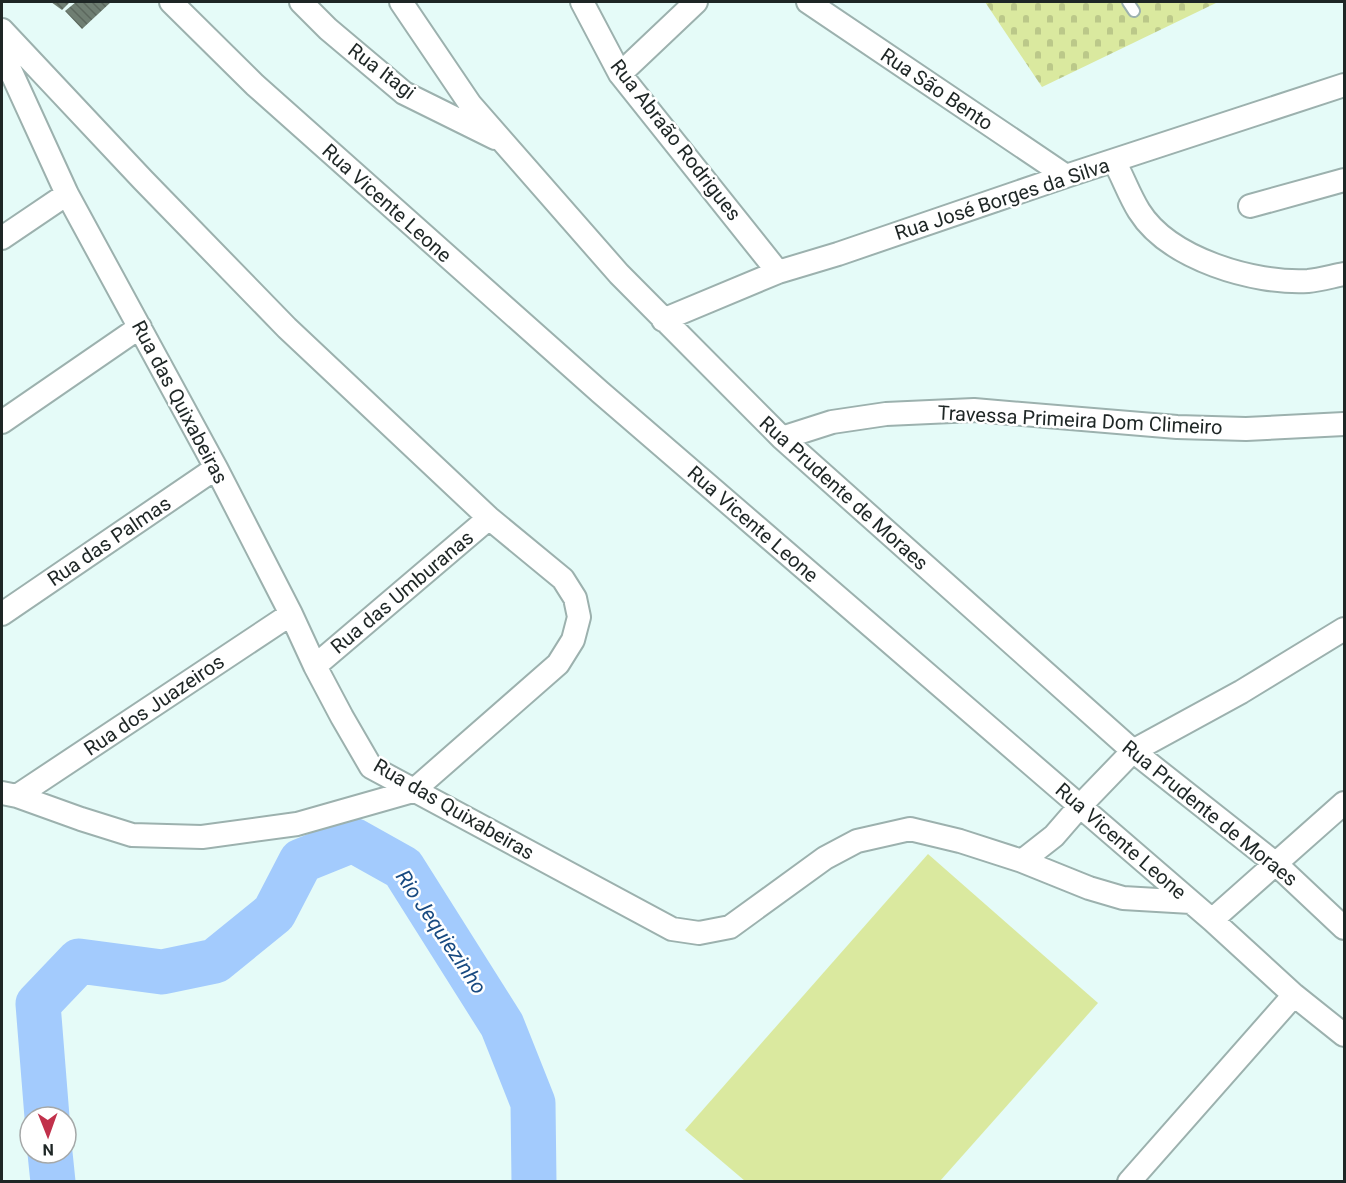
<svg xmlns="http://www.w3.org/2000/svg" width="1346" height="1183" font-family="Roboto,sans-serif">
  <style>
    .cemetery { fill: url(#cemetery-stones) }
    .pitch { fill: #dae99f }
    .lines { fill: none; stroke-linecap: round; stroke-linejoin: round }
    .river { stroke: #a3cbfd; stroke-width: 45 }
    .building { fill: url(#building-back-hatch) }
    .service-casing { stroke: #9cb1ae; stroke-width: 14 }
    .minor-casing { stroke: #9cb1ae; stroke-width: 26 }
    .service { stroke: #fff; stroke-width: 10 }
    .minor { stroke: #fff; stroke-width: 22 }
    .labels { text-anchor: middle; stroke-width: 5; stroke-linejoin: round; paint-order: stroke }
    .street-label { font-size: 20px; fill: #1e2625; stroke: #fff }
    .water-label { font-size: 21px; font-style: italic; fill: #184a81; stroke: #fff }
  </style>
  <defs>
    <pattern id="cemetery-stones" width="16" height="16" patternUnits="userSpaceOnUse" patternTransform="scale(1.5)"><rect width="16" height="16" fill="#dae99f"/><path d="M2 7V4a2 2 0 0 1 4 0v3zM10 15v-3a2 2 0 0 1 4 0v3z" fill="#bbc889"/></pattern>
    <pattern id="building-back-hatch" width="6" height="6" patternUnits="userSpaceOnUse" patternTransform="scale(1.5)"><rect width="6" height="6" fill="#6f7e72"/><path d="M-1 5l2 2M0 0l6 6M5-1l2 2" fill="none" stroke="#5b675d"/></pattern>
  </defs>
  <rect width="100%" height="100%" fill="#e5fbf8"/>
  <path class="cemetery" d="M985,2H1218L1042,87Z"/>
  <path class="pitch" d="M928,854L1098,1003L940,1181H745L685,1130Z"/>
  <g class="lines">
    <path class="river" d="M47,1117L38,1004L79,961L162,972L215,961L274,913L301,861L353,840L403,868L502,1025L533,1103L534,1182
      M50,1153L53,1182"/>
  </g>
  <path class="building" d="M51,2H70L62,10Z
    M76,2H111L82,29L65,11Z"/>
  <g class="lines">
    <g class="service-casing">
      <path id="service" d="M1128,2L1134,11"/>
    </g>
    <g class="minor-casing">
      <path id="minor" d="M171,2L255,85L600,392L1212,920L1294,995L1344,1035
        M301,2L328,29L404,93L495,138
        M401,2L470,104L619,274L782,438L1133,751L1276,864L1344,928
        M582,2L620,74L778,272
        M808,2L1066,176
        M2,30L143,180L287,328L489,518L563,579L575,598L579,617L573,640L558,664L413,791L297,824L202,837L132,835L81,819L17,796L2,793
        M2,52L67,194L216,468L291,614L315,666L342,717L371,767L672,929L699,933L730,927L825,858L857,841L910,829L960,841L1022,861L1054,836L1080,806L1133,751L1241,692L1344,629
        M620,74L696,2
        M1114,161C1123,177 1129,195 1139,211C1169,259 1254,284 1308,281C1320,280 1333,276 1344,274
        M1250,206L1344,180
        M2,238L67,194
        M663,320L778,272L838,254L1066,176L1344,85
        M2,422L140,327
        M782,438L832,422L886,414L974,410L1177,427L1246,429L1344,424
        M2,614L216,468
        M315,666L489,518
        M17,796L291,614
        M1022,861L1089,888L1123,898L1191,902
        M1212,920L1344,803
        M1129,1182L1294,995"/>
    </g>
    <use href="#service" class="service"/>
    <use href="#minor" class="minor"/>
  </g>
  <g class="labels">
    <g class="street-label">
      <text transform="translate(382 71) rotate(37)" y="7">Rua Itagi</text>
      <text transform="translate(937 89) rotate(34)" y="7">Rua São Bento</text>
      <text transform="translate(676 140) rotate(52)" y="7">Rua Abraão Rodrigues</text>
      <text transform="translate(1002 199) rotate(-18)" y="7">Rua José Borges da Silva</text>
      <text transform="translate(387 203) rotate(42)" y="7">Rua Vicente Leone</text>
      <text transform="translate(180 402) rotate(62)" y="7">Rua das Quixabeiras</text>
      <text transform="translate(1080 420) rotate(3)" y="7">Travessa Primeira Dom Climeiro</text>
      <text transform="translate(844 493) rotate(42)" y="7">Rua Prudente de Moraes</text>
      <text transform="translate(753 524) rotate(41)" y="7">Rua Vicente Leone</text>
      <text transform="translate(109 541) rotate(-34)" y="7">Rua das Palmas</text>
      <text transform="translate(402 592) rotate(-40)" y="7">Rua das Umburanas</text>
      <text transform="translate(154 705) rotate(-34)" y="7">Rua dos Juazeiros</text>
      <text transform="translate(454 809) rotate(30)" y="7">Rua das Quixabeiras</text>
      <text transform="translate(1210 813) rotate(39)" y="7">Rua Prudente de Moraes</text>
      <text transform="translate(1121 841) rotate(41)" y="7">Rua Vicente Leone</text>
    </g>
    <g class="water-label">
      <text transform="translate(441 932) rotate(56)" y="7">Rio Jequiezinho</text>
    </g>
  </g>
  <rect width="1346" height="1183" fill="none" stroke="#1e2625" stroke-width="6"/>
  <g transform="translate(48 1135) rotate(179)"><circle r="28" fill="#ffffff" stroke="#a5a8a8" stroke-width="1.5"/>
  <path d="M0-4.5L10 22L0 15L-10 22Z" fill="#c1314b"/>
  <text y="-9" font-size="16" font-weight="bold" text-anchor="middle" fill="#1e2625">N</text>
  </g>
</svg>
